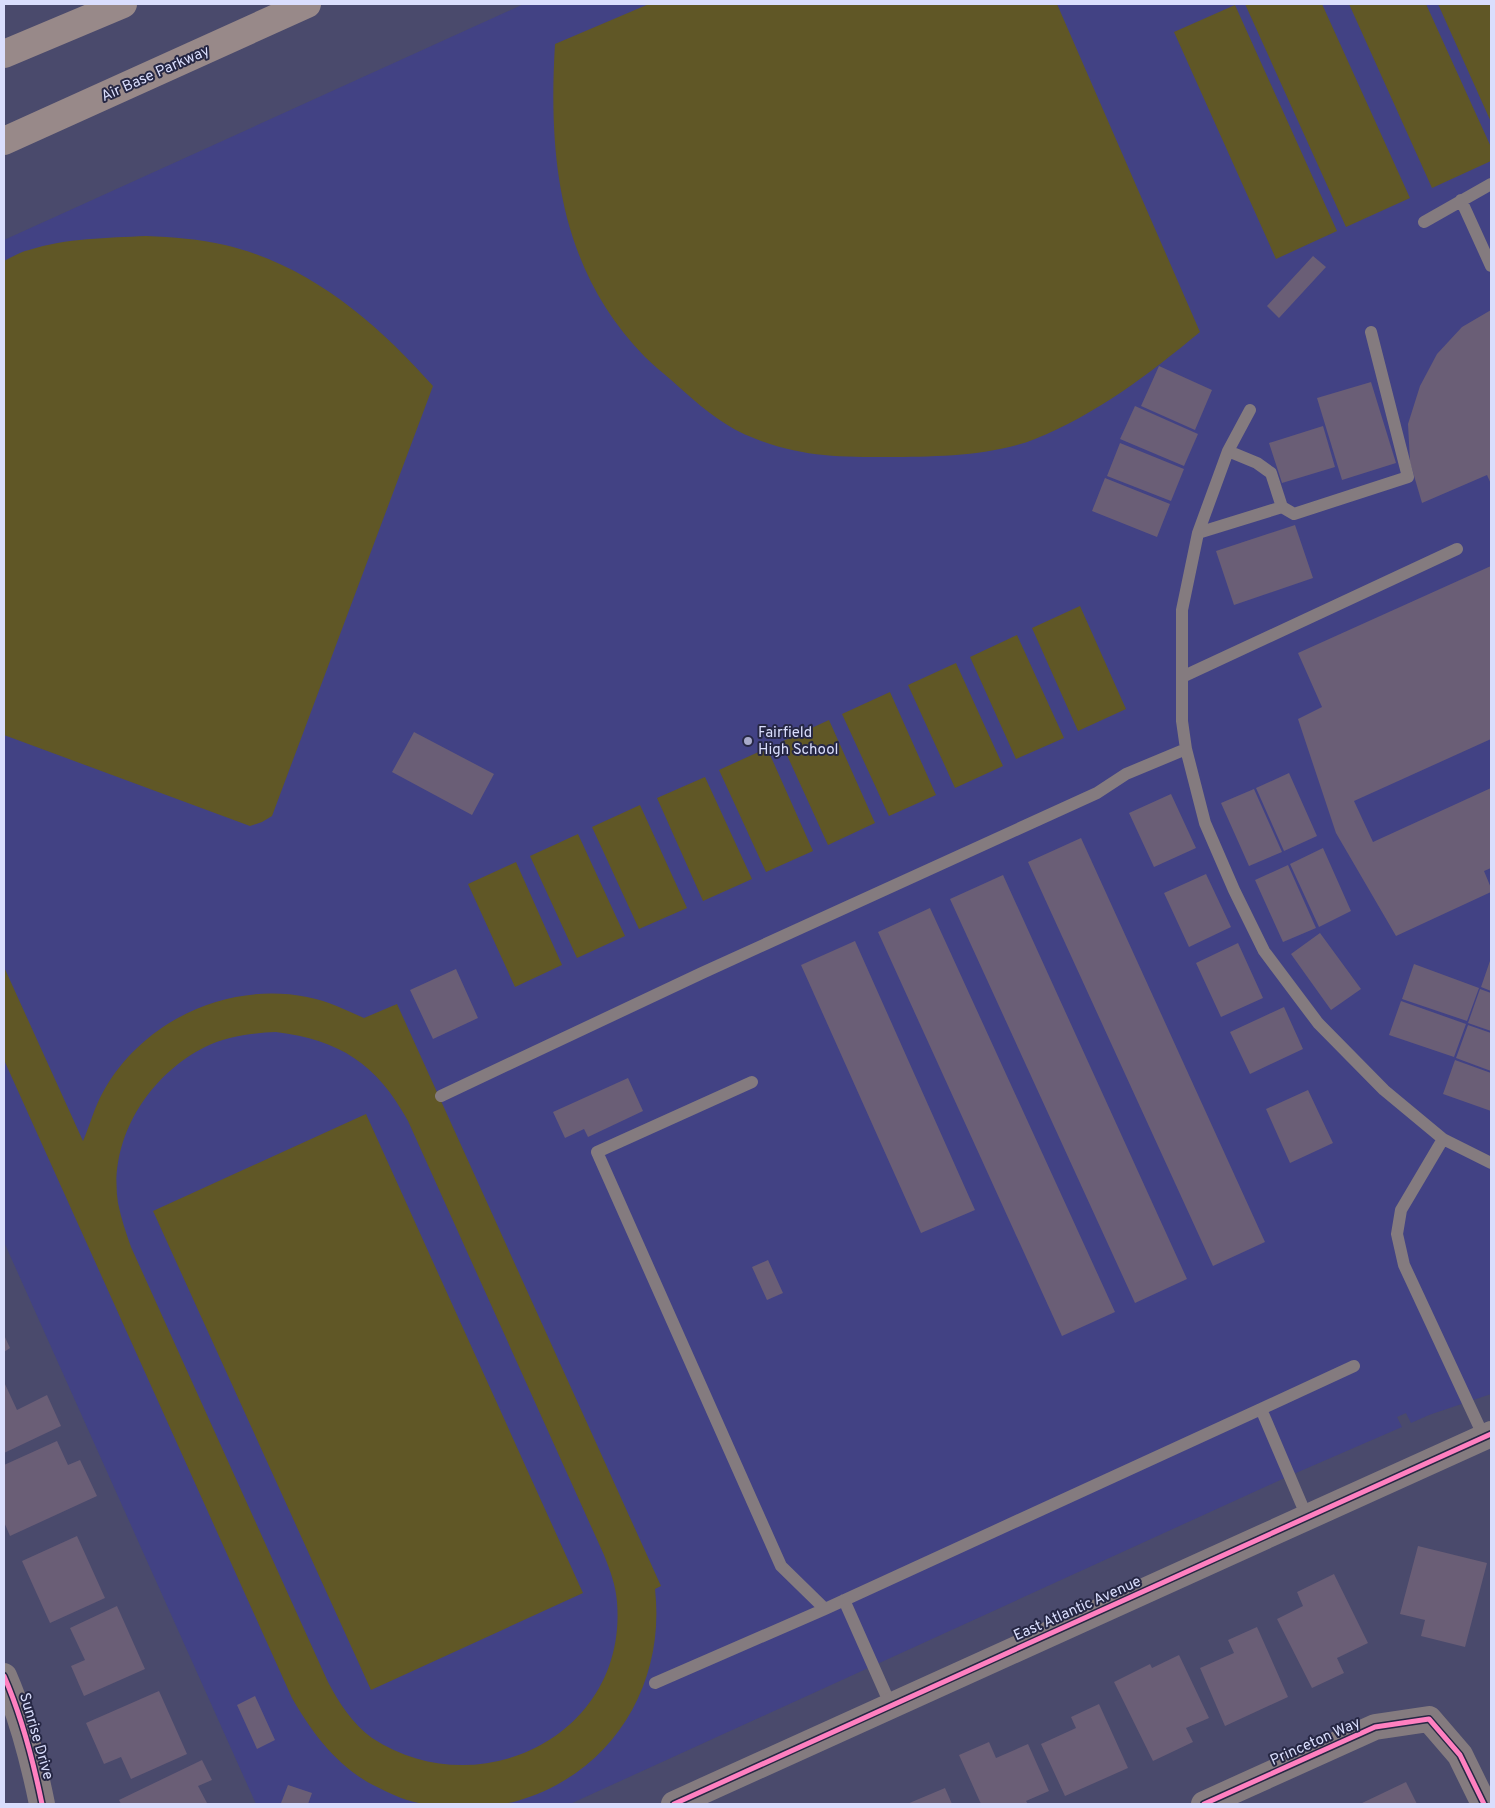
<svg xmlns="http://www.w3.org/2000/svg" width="1495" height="1808" font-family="Overpass,sans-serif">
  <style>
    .built { fill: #424284 }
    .green { fill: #605726; fill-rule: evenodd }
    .building { fill: #6a5e76 }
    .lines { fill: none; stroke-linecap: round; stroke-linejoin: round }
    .lane { stroke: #847b7f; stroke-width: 12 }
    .street { stroke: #847b7f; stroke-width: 26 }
    .primary { stroke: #988989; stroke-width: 28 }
    .cycleway-casing { stroke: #262744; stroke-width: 8 }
    .cycleway { stroke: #ff80c0; stroke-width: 5 }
    .poi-dot { fill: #a8aaca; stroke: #262744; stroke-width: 2 }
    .labels { text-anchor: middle; stroke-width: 4; stroke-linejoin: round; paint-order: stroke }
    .street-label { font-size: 15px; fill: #dadefd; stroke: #262744 }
    .poi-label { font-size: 15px; fill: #dadefd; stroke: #262744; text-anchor: start }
  </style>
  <rect width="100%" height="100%" fill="#4a4a6c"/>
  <path class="built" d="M524,4H1491V1394L1429,1415L1411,1423L1406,1413L1397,1417L1402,1427L1289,1476L570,1804H256L4,1242V240Z"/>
  <path class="green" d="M649,4H1057L1200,332C1149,374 1097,414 1035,439C993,456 934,457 888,457C840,457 802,457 756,439C749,436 741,433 734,429C711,416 690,397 670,379C662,372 653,365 645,357C560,270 548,160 555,44Z
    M1245,4H1322L1410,198L1346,227Z
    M1349,4H1426L1491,147V161L1432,188Z
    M1438,4H1491V122Z
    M1235,5L1337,231L1276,259L1174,32Z
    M146,236C173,237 199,239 225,245C310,265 377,323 433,386L272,816L262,822L250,826L4,735V261C12,257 20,252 29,250C66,238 108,238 146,236Z
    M1080,606L1126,709L1078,731L1032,628Z
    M1017,635L1064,738L1016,759L970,657Z
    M956,663L1003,766L955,788L908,685Z
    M890,692L936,795L889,816L842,714Z
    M829,720L875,823L828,845L781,742Z
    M767,748L813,851L766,872L719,770Z
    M705,777L752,879L703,901L657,798Z
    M640,805L687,908L639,929L592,827Z
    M578,834L625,936L577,958L530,856Z
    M516,862L562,965L515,987L468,884Z
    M4,967L83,1141C90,1125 94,1108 103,1092C142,1021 228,981 307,997C328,1001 346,1010 364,1018L397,1004L661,1586L655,1589C666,1686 611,1774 517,1801C500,1806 482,1804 464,1804C452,1804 439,1805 427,1804C409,1803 389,1793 373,1785C337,1766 312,1733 292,1698L4,1060ZM276,1032C340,1040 377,1064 408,1121L604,1555C610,1570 616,1586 617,1602C628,1735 479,1808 372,1738C352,1723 339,1703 328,1682L131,1247C126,1233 121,1218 118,1203C108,1139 149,1075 205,1047C227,1036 252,1033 276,1032Z
    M366,1114L583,1593L371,1690L153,1211Z"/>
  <path class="building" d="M1313,256L1326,267L1279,318L1267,306Z
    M1491,310V484L1487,475L1422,503L1410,462L1408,424L1420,386L1437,354L1462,327Z
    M1159,366L1212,390L1195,430L1141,406Z
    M1371,382L1396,463L1342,480L1317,398Z
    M1135,406L1198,434L1184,466L1120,439Z
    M1323,426L1335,467L1282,483L1269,443Z
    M1120,443L1184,469L1171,501L1107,476Z
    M1105,478L1170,504L1157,537L1092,511Z
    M1295,525L1313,578L1234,605L1216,551Z
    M1491,566V739L1354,801L1373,842L1491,788V868L1484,871L1491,888V892L1396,936L1336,833L1298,719L1322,707L1298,653Z
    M414,732L494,774L472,815L392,772Z
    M1289,773L1317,836L1284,851L1256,788Z
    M1254,789L1282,852L1249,866L1221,803Z
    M1171,794L1196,848L1154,867L1129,813Z
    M1081,838L1265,1242L1213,1266L1028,862Z
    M1323,848L1351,911L1319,927L1290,864Z
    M1288,865L1316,928L1283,942L1255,880Z
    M1206,874L1231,927L1189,947L1164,893Z
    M1003,875L1187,1279L1135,1303L950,899Z
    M930,908L1115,1312L1062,1336L878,932Z
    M1320,933L1361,989L1331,1010L1291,954Z
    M855,941L975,1210L921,1233L801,965Z
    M1238,943L1263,998L1221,1017L1196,963Z
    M1491,958V991L1481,987Z
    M1414,964L1479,988L1467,1021L1402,999Z
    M456,969L478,1018L433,1039L410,990Z
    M1480,989L1491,993V1031L1468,1023Z
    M1401,1001L1466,1024L1454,1057L1389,1035Z
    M1284,1007L1303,1049L1250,1074L1230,1032Z
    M1468,1025L1491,1033V1071L1456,1058Z
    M1455,1060L1491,1073V1111L1443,1094Z
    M628,1078L643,1111L588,1137L584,1129L565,1138L553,1112Z
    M1308,1090L1333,1143L1290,1163L1266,1109Z
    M768,1260L783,1293L767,1300L752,1267Z
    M4,1335L10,1348L4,1352Z
    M4,1382L17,1410L47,1395L61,1426L4,1453Z
    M57,1441L68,1465L80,1460L97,1496L10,1536L4,1522V1492L5,1491L4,1487V1465Z
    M77,1536L105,1598L50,1623L22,1561Z
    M1418,1546L1487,1563L1465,1647L1421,1636L1425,1620L1400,1614Z
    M1334,1574L1368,1643L1337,1658L1344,1673L1312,1688L1277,1619L1303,1606L1297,1592Z
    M117,1606L145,1669L84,1696L71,1666L85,1660L70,1628Z
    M1257,1627L1288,1697L1225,1726L1200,1668L1234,1653L1228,1640Z
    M1179,1655L1209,1718L1186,1728L1193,1742L1153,1761L1114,1682L1150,1664L1152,1668Z
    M159,1691L187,1754L131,1779L121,1757L104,1764L86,1723Z
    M255,1696L275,1740L257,1749L237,1705Z
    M1099,1704L1128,1768L1065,1796L1041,1744L1076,1728L1071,1717Z
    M989,1742L996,1758L1028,1744L1049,1791L1026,1801L1028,1804H981L959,1755Z
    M202,1760L212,1780L198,1786L207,1803L121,1804L119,1800Z
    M1406,1782L1417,1804H1360Z
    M288,1785L312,1793L308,1804H286L281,1803Z
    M945,1788L952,1804H907Z"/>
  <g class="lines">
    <path class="lane" d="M1461,200L1491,266
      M1424,222L1491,184
      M1250,410L1228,451L1198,533L1182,610V721L1186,749L1205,823L1234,890L1264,951L1318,1023L1384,1090L1443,1139L1491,1163
      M1282,507L1294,514L1408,477L1371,332
      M1198,533L1282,507L1271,473L1257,463L1228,451
      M1182,677L1457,549
      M752,1082L597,1152L781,1566L825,1609
      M441,1096L702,973L1097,793L1126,774L1186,749
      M1443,1139L1401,1210L1397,1234L1404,1265L1484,1437
      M1261,1409L1354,1366
      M844,1600L891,1706
      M655,1683L825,1609L1261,1409L1307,1517"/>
    <path class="street" d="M4,1676C22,1717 33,1760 42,1804
      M674,1804L1491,1434
      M1204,1804L1375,1727L1429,1719L1460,1755L1484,1804"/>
    <path class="primary" d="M4,54L123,4
      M4,141L307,4"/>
    <g class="cycleway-casing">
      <path id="cycleway" d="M4,1676C22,1717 33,1760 42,1804
        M674,1804L1491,1434
        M1204,1804L1375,1727L1429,1719L1460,1755L1484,1804"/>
    </g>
    <use href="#cycleway" class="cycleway"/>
  </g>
  <circle class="poi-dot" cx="748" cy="741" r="5"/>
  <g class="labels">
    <g class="street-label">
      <text transform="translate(155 73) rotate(-24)" y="5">Air Base Parkway</text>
      <text transform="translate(1077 1608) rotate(-24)" y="5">East Atlantic Avenue</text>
      <text transform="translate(37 1736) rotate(74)" y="5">Sunrise Drive</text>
      <text transform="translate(1315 1741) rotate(-24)" y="5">Princeton Way</text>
    </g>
    <g class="poi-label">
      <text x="758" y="737">Fairfield<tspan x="758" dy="17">High School</tspan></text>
    </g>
  </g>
  <rect width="1495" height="1808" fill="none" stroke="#dadefd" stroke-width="10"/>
</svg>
